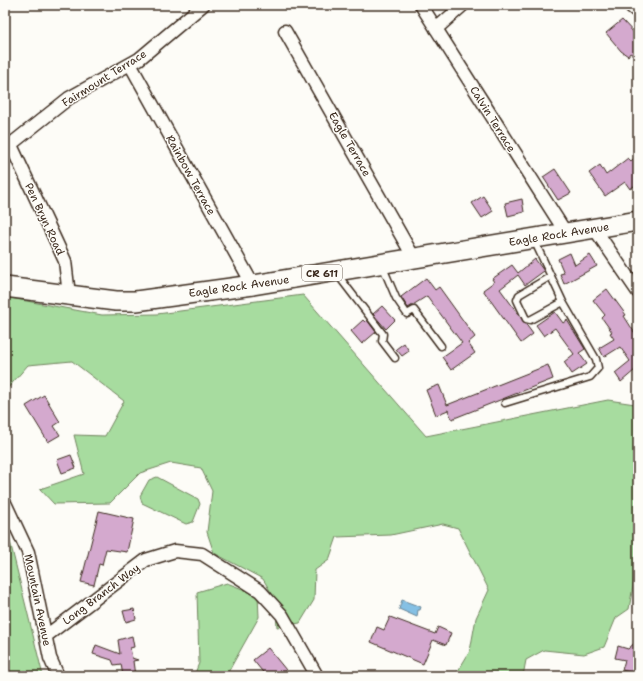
<svg xmlns="http://www.w3.org/2000/svg" width="643" height="681" font-family="'Shantell Sans',sans-serif">
  <style>
    .green { fill: #a7dc9f; stroke: #71835e }
    .water { fill: #85c0e4; stroke: #678495 }
    .building { fill: #d4a9ce; stroke: #3b2a1e }
    .lines { fill: none; stroke-linecap: round; stroke-linejoin: round }
    .lane-casing { stroke: #3b2a1e; stroke-width: 9 }
    .street-casing { stroke: #3b2a1e; stroke-width: 15 }
    .secondary-casing { stroke: #3b2a1e; stroke-width: 20 }
    .primary-casing { stroke: #3b2a1e; stroke-width: 22 }
    .lane { stroke: #fdfcf7; stroke-width: 6 }
    .street { stroke: #fdfcf7; stroke-width: 12 }
    .secondary { stroke: #fdfcf7; stroke-width: 17 }
    .primary { stroke: #fdfcf7; stroke-width: 19 }
    .labels { text-anchor: middle; stroke-width: 3; stroke-linejoin: round; paint-order: stroke }
    .shield { fill: #fdfcf7; stroke: #75695f; stroke-width: 1 }
    .shield-label { font-size: 10px; font-weight: bold; fill: #3b2a1e }
    .street-label { font-size: 11px; fill: #3b2a1e; stroke: #fdfcf7 }
  </style>
  <rect width="100%" height="100%" fill="#fdfcf7"/>
  <filter id="ink" filterUnits="userSpaceOnUse"><feTurbulence type="fractalNoise" baseFrequency=".025" numOctaves="2"/><feDisplacementMap in="SourceGraphic" scale="8" xChannelSelector="R" yChannelSelector="G"/><feConvolveMatrix kernelMatrix="1 2 1 2 8 2 1 2 1" color-interpolation-filters="sRGB"/></filter>
  <g filter="url(#ink)">
    <path class="green" d="M303,295L426,436L608,400L635,404L638,407V568L636,569L629,609L616,618L604,647L584,654L544,650L526,660L523,676H455L470,651L476,618L489,590L458,528L443,524L391,535L337,537L329,560L315,570L314,600L300,623L277,627L275,599L263,579L214,553L207,532L212,491L201,468L171,463L140,473L110,503L54,504L40,489L84,474L74,435L105,436L124,401L72,361L28,365L7,389L5,388V297L102,315L157,314Z
      M157,477L198,499L200,504L193,522L186,524L142,503L140,496L149,480Z
      M5,523L6,525L43,676H5Z
      M227,583L258,595L259,617L226,676H194L199,663L197,592Z"/>
    <path class="water" d="M402,600L421,607L420,610H418L417,617L399,609Z"/>
    <path class="building" d="M622,20L638,37V58L630,53L628,56L621,51L606,33Z
      M638,155V183L630,189L625,182L605,196L589,173L600,165L606,175L628,158L631,161Z
      M555,169L571,193L558,200L543,177Z
      M483,196L493,211L482,218L472,203Z
      M522,199L524,212L508,216L505,203Z
      M570,253L575,265L590,255L597,266L564,284L560,274L564,273L558,259Z
      M535,259L544,271L525,285L518,275L500,289L533,334L521,343L483,290L494,282L492,279L512,265L518,273Z
      M426,278L435,290L439,287L475,337L468,343L475,353L451,370L442,357L462,343L427,296L408,308L401,297Z
      M607,289L626,315L624,316L638,338V374L635,370L621,382L615,373L630,361L620,347L604,357L599,348L614,339L610,333L612,332L602,318L605,315L593,300Z
      M382,306L395,320L386,329L373,314Z
      M555,312L563,323L567,320L585,349L579,353L587,364L572,374L564,362L574,354L555,328L544,336L536,325Z
      M363,320L365,322L367,320L376,332L362,344L351,331Z
      M404,343L409,351L402,356L396,349Z
      M548,365L553,379L452,419L448,410L436,415L426,390L439,385L447,405Z
      M44,395L60,422L54,426L60,435L48,442L26,406Z
      M71,455L76,468L62,473L57,460Z
      M99,511L134,519L127,552L106,549L102,565L99,564L94,585L81,582Z
      M134,609L136,619L126,622L123,611Z
      M390,617L435,634L438,627L451,633L446,645L433,640L423,664L371,642L377,627L384,630Z
      M132,636L134,647L130,648L132,658L138,660L133,661L135,676H123L121,664L114,665L112,660L93,654L96,645L120,654L118,640Z
      M638,640V659L633,673L622,670L625,660L615,658L618,646L628,649Z
      M268,648L286,670L278,676H266L253,660Z"/>
    <g class="lines">
      <g class="lane-casing">
        <path id="lane" d="M382,265L396,298L407,314L414,310L441,346
          M337,274L383,334L382,341L395,358
          M551,276L519,295L517,300L526,319L530,320L563,302
          M505,403L590,377L598,368L596,359L563,302L534,240"/>
      </g>
      <g class="street-casing">
        <path id="street" d="M421,5L566,233
          M436,29L463,5
          M285,31L414,258
          M130,64L253,285
          M11,145L65,261L69,295
          M5,149L69,98L139,59L203,5
          M594,228L638,292
          M5,503L28,552L50,658L58,676
          M46,636L146,560L175,551L202,554L260,591L282,615L317,676"/>
      </g>
      <g class="secondary-casing">
        <path id="secondary" d="M633,5L638,9"/>
      </g>
      <g class="primary-casing">
        <path id="primary" d="M5,287L116,301H136L253,285L638,221"/>
      </g>
      <use href="#lane" class="lane"/>
      <use href="#street" class="street"/>
      <use href="#secondary" class="secondary"/>
      <use href="#primary" class="primary"/>
    </g>
  </g>
  <g class="labels">
    <rect class="shield" x="302" y="265" width="40" height="16" rx="3"/>
    <g class="shield-label">
      <text x="322" y="277">CR 611</text>
    </g>
    <g class="street-label">
      <text transform="translate(104 78) rotate(-32)" y="4">Fairmount Terrace</text>
      <text transform="translate(493 119) rotate(58)" y="4">Calvin Terrace</text>
      <text transform="translate(350 144) rotate(60)" y="4">Eagle Terrace</text>
      <text transform="translate(191 175) rotate(61)" y="4">Rainbow Terrace</text>
      <text transform="translate(45 219) rotate(65)" y="4">Pen Bryn Road</text>
      <text transform="translate(559 234) rotate(-9)" y="4">Eagle Rock Avenue</text>
      <text transform="translate(239 286) rotate(-8)" y="4">Eagle Rock Avenue</text>
      <text transform="translate(101 594) rotate(-37)" y="4">Long Branch Way</text>
      <text transform="translate(38 600) rotate(78)" y="4">Mountain Avenue</text>
    </g>
  </g>
  <rect width="643" height="681" fill="none" stroke="#fdfcf7" stroke-width="20"/>
  <rect x="10" y="10" width="623" height="661" fill="none" stroke="#3b2a1e" stroke-width="1.5" filter="url(#ink)"/>
</svg>
